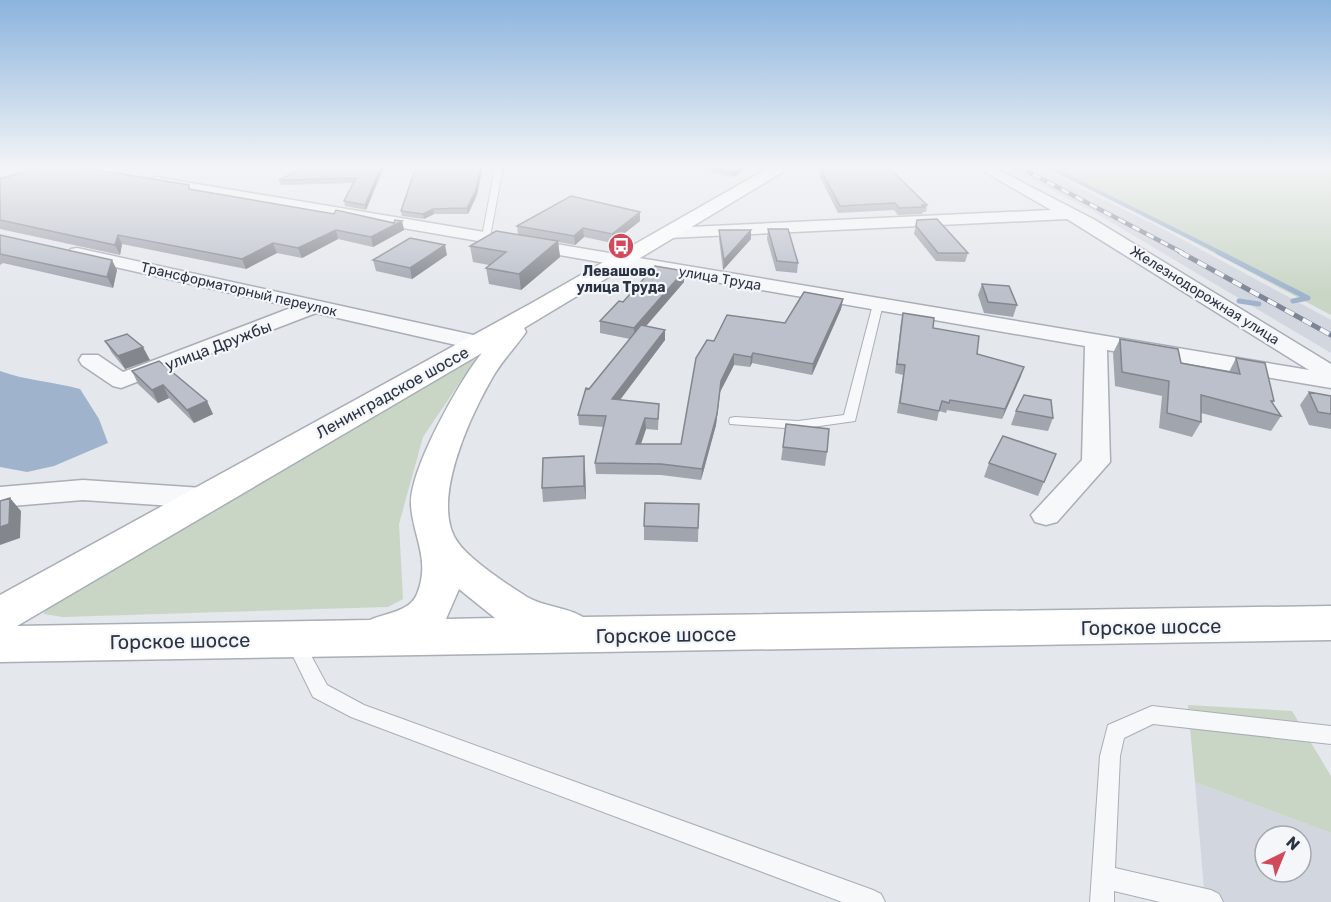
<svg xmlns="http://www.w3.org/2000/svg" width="1331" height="902" font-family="Rubik,sans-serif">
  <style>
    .built { fill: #d2d6de; fill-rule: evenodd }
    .green { fill: #c9d6c5 }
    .water { fill: #9fb4cc }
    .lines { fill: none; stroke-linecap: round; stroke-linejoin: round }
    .stream-far1 { stroke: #9fb4cc; stroke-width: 4 }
    .stream { stroke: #9fb4cc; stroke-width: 5 }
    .lane-casing { stroke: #a9aeb7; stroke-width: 2 }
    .street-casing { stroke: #a9aeb7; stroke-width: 3 }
    .secondary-casing { stroke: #a9aeb7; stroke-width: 3 }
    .lane { fill: #f7f8fa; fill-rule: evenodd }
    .street { fill: #f7f8fa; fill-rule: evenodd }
    .secondary { fill: #fff; fill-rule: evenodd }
    .rail-far1-casing { stroke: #7d8696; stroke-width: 4.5 }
    .rail-casing { stroke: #7d8696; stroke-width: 5 }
    .rail-far1 { stroke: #f4f6f9; stroke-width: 3; stroke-dasharray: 8; stroke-linecap: butt }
    .rail { stroke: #f4f6f9; stroke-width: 4; stroke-dasharray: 10; stroke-linecap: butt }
    .wall { fill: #a1a5ae }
    .shaded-wall { fill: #83868d }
    .building { fill: #bbc0ca; stroke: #83868d; stroke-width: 1.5 }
    .labels { text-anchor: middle; stroke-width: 4.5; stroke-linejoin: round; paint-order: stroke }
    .far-poi-label { font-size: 14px; font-weight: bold; fill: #2b3445; stroke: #f4f6f9 }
    .far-street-label { font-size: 14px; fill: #2b3445; stroke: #f4f6f9 }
    .street-label { font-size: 16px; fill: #2b3445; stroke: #f4f6f9 }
    .near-street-label { font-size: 20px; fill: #2b3445; stroke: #f4f6f9 }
  </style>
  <rect width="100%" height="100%" fill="#e4e7ec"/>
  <path class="built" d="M1006,167H1038L1163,229L1331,320V353L1094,212Z
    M1195,782L1331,833V902H1205ZM1265,836H1301V872H1265Z"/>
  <path class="green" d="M1048,167H1331V315L1069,176Z
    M466,358L475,360L423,437L399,524L403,599L388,607L63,617L44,614L45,605Z
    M1188,705L1292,711L1331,776V833L1195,782Z"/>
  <path class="water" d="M0,371C24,380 54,382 80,389L99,419L108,443L54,466L27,472L0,467Z"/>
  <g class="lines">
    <path class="stream-far1" d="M1049,167L1221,253"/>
    <path class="stream" d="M1218,252L1308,298
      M1239,301L1259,304
      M1293,301L1308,298"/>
    <g class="lane-casing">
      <path id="lane" d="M495,167H503L490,237L486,240L482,237Z
        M878,301L883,304L855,421L798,429L730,424L729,421L730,418L735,417L798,421L844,415L873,304Z
        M294,633L300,635L327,685L364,705L873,890L881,894L885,902H842L351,717L313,697L285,640L288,635Z
        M1152,706L1331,726V744L1153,724L1124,738L1120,756L1115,868L1211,890L1219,894L1223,902H1160L1114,891V902H1090L1100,756L1108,725Z"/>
    </g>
    <g class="street-casing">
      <path id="street" d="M976,167H993L1095,220L1331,364V388L1107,350L1110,462L1057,522L1046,525L1035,522L1031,515L1082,460L1085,346L155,185L148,181L155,177L1309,370L1067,219L669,238L660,233L669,228L1051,210Z
        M77,248L478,336L486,338L489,343L486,348L478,350L316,313L121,388L113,386L82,365L79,360L82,355H98L123,372L293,307L71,257L68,253L71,249Z
        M83,480L203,488L213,491L218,498L213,505L203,508L83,500L0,507V487Z"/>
    </g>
    <g class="secondary-casing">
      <path id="secondary" d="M770,167H791L524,328L526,332C515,348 500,363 491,380C470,417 428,505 459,544C472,561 508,585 527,597C544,607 567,607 583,617L1331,606V640L0,662V595L530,304ZM482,353C459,381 409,471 411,505C413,537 431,560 417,594C410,612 385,613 370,620L17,626ZM459,589L495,618L446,619Z"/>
    </g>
    <use href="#lane" class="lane"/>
    <use href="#street" class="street"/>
    <use href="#secondary" class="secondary"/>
    <g class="rail-far1-casing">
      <path id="rail-far1" d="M1019,167L1183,253"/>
    </g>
    <g class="rail-casing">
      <path id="rail" d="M1180,252L1331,335"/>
    </g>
    <use href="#rail-far1" class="rail-far1"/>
    <use href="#rail" class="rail"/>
  </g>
  <path class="wall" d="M384,167L366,210L345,206L344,201L353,183L281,185L279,180Z
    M701,167H748L734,177L700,169Z
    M826,167H888L927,205L926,212H923L922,214L898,215L894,210L838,213L820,177L821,170L827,167Z
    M482,170L477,195L468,214H434L424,219L402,216L401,211Z
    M0,179L190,189L334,214L394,223L402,221L404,230L373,247L338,239L302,258L277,253L246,269L122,244L120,255L0,229Z
    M640,212V221L612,243L584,237L575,245L558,242L560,257L521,290L489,284L486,268L489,265L473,262L470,246L518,235L517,226Z
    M917,220L968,253L965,262L936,261L914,234Z
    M768,229L798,263L797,273L776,271L767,239Z
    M719,230L751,239L723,270L719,239Z
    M0,235L117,270L113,288L3,263L0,265Z
    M447,255L412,279L376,271L373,260Z
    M684,271V282L646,326L665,340L620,400L659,404L658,430L646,429L641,444H681L714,341L785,323L843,299L841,309L812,375L752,363L750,367L734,365L720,392L716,425L701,480L661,475L596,474L595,463L604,427L579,425L578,415L589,389L630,339L600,333V321L623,302Z
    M982,284L1017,305L1013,317L984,313L978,295Z
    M903,313L933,328L977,354L1021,376L1002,419L947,410L946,413L939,411L937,421L897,413L903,375L895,373L901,322Z
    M1120,339L1181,363L1229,372L1236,358L1274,401L1272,403L1281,416L1271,431L1201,413V422L1192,437L1159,428L1162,396L1115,386L1113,353Z
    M105,341L150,360L125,369L112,353Z
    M159,361L213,414L194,423L169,398L158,403L138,384L132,371Z
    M1309,392L1331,396V429L1309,425L1300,405Z
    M1016,411L1053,418L1048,431L1011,425Z
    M786,424L827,452L825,466L781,460Z
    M1056,454L1038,496L984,477L989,463Z
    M585,469L586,499L543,502L542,488Z
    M699,504L698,542L644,540V526Z"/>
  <path class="shaded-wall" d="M381,167H384L366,210L365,205Z
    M481,167L482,170L477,195L468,214L467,208Z
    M742,167H748L734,177V172Z
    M433,209L434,214L424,219L423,214Z
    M640,212V221L612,243V234Z
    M402,221L404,230L373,247L371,237Z
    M583,228L584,237L575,245L574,236Z
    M336,230L338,239L302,258L298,248Z
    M751,230V239L723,270L724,260Z
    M118,235L122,244L120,255L115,245Z
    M558,241L560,257L521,290L519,274Z
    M273,243L277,253L246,269L242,259Z
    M445,245L447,255L412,279L410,268Z
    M112,260L117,270L113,288L107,277Z
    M684,271V282L634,340V328Z
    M843,299L841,309L812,375L813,364Z
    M665,330V340L613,409L612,399Z
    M143,347L150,360L125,369L118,356Z
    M753,353L752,363L750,367L751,357Z
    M734,354V365L720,392L716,425L701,480L702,469L721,381Z
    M1024,367L1021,376L1002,419L1005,409Z
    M163,385L169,398L158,403L152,390Z
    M207,401L213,414L194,423L187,410Z
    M645,418L646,429L637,455L636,444Z
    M584,456L585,469L586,499L584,486Z
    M10,498L21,511L20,538L0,545V527Z"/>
  <path class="building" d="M38,167H80L189,185V189L334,214L336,210L394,223L395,220L402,221L371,237L336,230L298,248L273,243L242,259L118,235L115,245L0,220V179Z
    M305,167H381L365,205L344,201L356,178L279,180Z
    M416,167H481L476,190L467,208L433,209L423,214L401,211Z
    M713,167H742L734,172Z
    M827,167H888L927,205H922L924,207L899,208L895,203L840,206L821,170Z
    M571,196L640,212L612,234L583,228L574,236L517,226Z
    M937,219L968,253H938L916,226L917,220Z
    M768,229H788L798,263L777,261Z
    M719,230H751L724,260Z
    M496,231L558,241L519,274L486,268L506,252L470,246Z
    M0,235L112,260L107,277L0,254Z
    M410,238L445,245L410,268L373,260Z
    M655,266L684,271L634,328L600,321L619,301L623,302Z
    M982,284L1009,286L1017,305L988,302Z
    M804,292L843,299L813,364L753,353L751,357L734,354L721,381L717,414L702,469L661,464L595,463L606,416L578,415L586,388L589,389L641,325L665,330L612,399L659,404L658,419L645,418L636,444H681L696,358L707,340L714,341L727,315L785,323Z
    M903,313L934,318L933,328L979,336L977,354L1024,367L1005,409L950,400L949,403L942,401L939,411L900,403L905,365L897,364Z
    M127,334L143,347L118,356L105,341Z
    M1120,339L1178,349L1181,363L1240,374L1236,358L1265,363L1274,401H1271L1281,416L1201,395V422L1167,413L1169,381L1122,372Z
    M159,361L207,401L187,410L163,385L152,390L132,371Z
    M1309,392L1331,396V414L1318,412Z
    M1024,395L1051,400L1053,418L1016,411Z
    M786,424L829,429L827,452L783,447Z
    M1003,436L1056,454L1044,482L989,463Z
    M584,456V486L542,488L543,458Z
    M10,498L9,524L0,527V501Z
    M645,503L699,504L698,528L644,526Z"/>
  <linearGradient id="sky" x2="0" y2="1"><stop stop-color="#8bb4dd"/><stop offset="0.57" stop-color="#f3f4f6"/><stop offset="1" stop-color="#f3f4f6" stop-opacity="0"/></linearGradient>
  <rect width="1331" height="293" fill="url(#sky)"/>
  <defs>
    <g id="bus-disc" transform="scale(1.35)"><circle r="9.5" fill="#d1495b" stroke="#f4f6f9"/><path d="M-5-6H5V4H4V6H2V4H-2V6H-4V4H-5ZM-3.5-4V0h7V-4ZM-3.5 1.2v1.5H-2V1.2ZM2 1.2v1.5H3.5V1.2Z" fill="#fff"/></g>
  </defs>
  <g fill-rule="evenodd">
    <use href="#bus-disc" x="621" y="246"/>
  </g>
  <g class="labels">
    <g class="far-poi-label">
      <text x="621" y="276">Левашово,<tspan x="621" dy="16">улица Труда</tspan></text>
    </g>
    <g class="far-street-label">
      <text transform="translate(720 278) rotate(10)" y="5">улица Труда</text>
      <text transform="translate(239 289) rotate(13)" y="5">Трансформаторный переулок</text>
      <text transform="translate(1205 295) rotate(32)" y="5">Железнодорожная улица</text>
    </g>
    <g class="street-label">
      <text transform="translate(218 345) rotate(-21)" y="6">улица Дружбы</text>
      <text transform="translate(392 392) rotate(-29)" y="6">Ленинградское шоссе</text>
    </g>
    <g class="near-street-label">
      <text transform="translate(1151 627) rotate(-1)" y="7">Горское шоссе</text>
      <text transform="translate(666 635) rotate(-1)" y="7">Горское шоссе</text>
      <text transform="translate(180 641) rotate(-1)" y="7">Горское шоссе</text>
    </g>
  </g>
  <g transform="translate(1283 854) rotate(43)"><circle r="28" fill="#f4f6f9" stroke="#a4a8b1" stroke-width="1.5"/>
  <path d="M0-4.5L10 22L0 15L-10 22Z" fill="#d1495b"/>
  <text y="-9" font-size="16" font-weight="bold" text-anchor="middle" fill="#2b3445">N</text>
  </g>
</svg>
